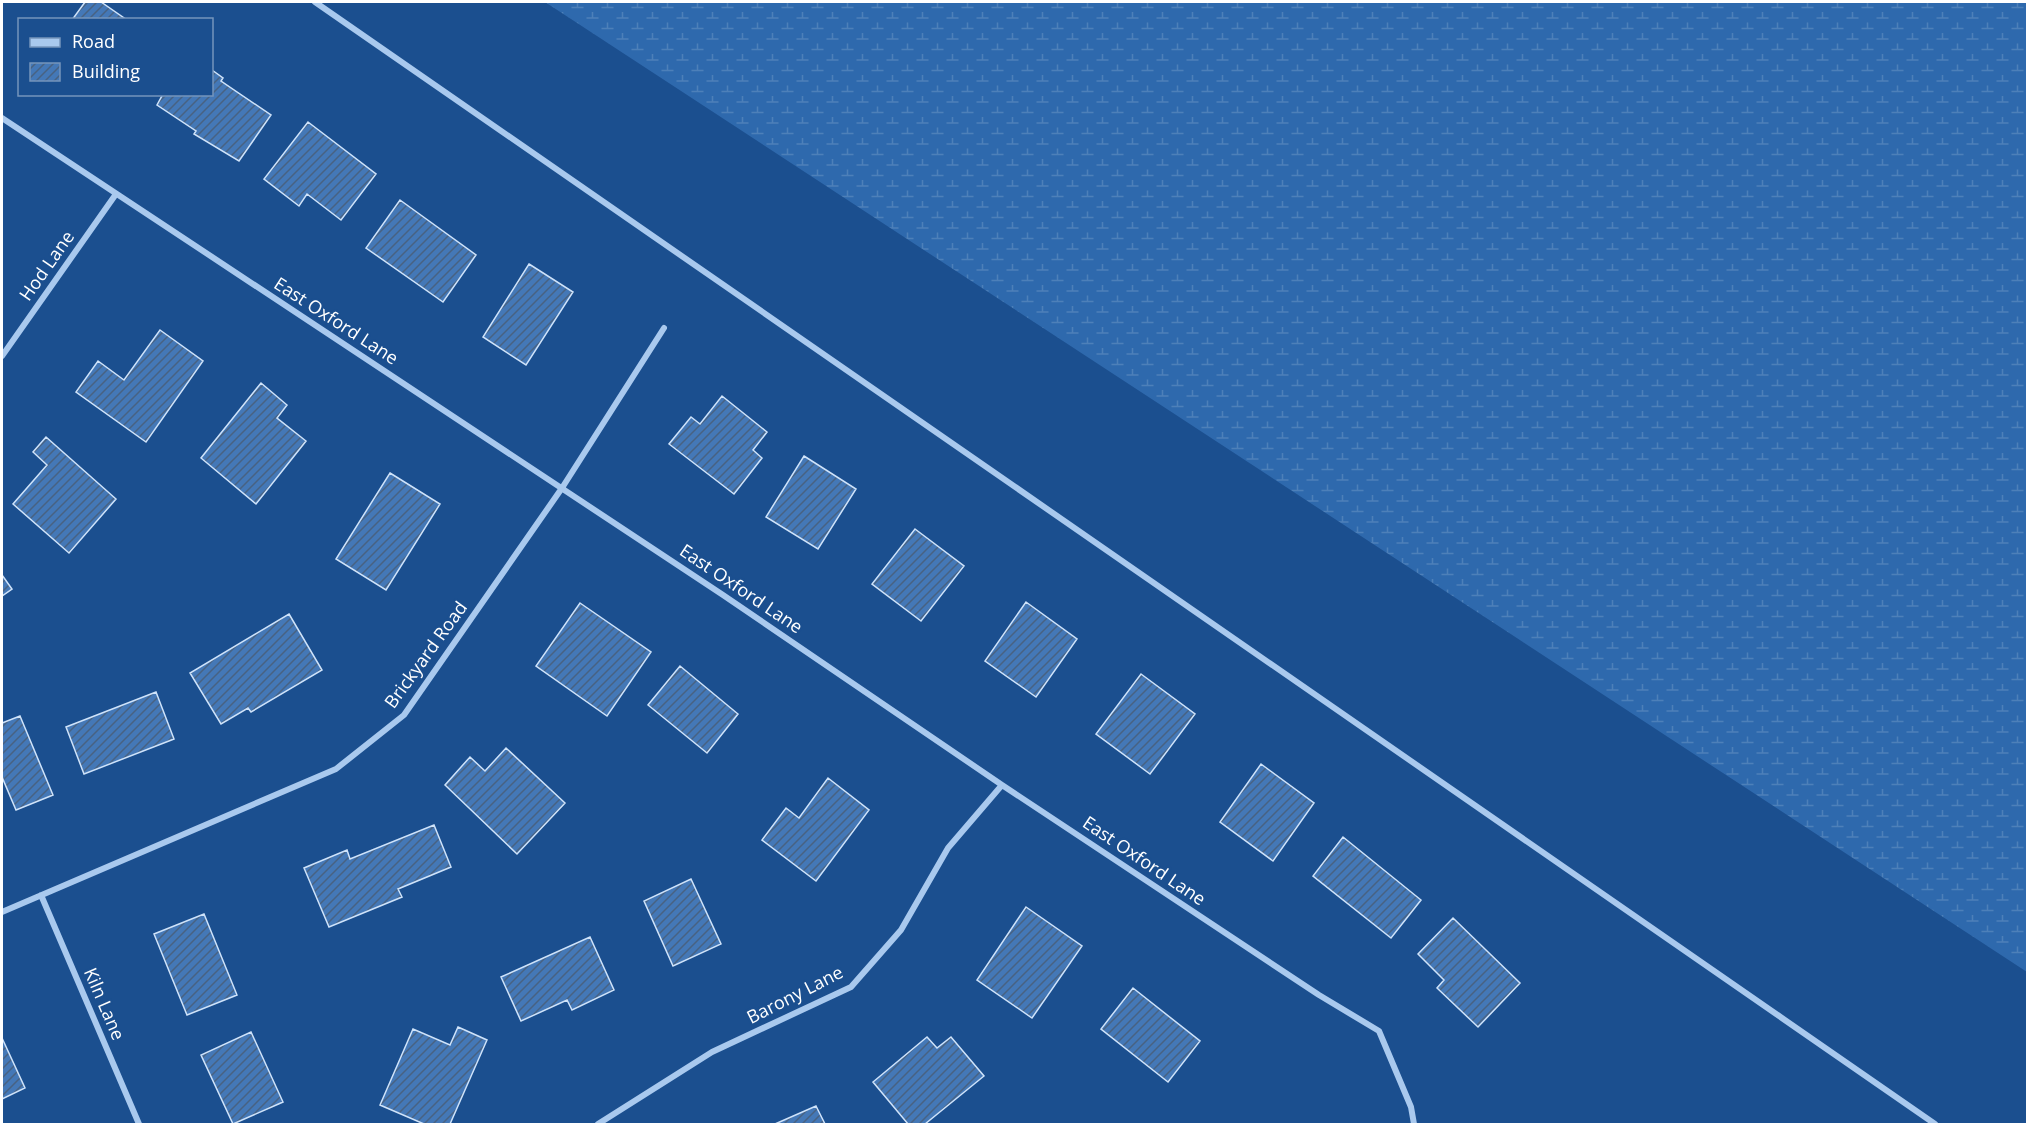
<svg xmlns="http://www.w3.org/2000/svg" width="2029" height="1126" font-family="'Open Sans',sans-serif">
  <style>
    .wetland { fill: url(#wetland-marsh) }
    .building { fill: url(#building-hatch); stroke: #cfe3fa; stroke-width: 1.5 }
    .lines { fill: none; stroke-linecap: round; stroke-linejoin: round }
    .street { stroke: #a9c9ee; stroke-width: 6 }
    .labels { text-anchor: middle; stroke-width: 4.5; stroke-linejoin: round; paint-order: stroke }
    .street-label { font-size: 18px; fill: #fff; stroke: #1b4f8f }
  </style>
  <defs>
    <pattern id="wetland-marsh" width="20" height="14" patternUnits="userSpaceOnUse" patternTransform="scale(1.5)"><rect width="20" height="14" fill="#2e69ad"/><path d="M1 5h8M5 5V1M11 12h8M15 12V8" fill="none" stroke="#4d80b9"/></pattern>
    <pattern id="building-hatch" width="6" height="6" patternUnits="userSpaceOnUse" patternTransform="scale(1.5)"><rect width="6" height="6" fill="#4478b7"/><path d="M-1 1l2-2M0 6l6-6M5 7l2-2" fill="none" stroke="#486282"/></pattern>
  </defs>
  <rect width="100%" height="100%" fill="#1b4f8f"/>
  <path class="wetland" d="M545,2H2027V972Z"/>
  <path class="building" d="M85,2H101L127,20H72Z
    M212,70L223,78L221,81L271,115L239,161L194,134L196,131L157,105L163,94H212Z
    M308,122L376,174L341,220L307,194L299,206L264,179Z
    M400,200L476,255L443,302L366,248Z
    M529,264L573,292L526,365L483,337Z
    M160,330L203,361L146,442L76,392L98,361L124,380Z
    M261,383L287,405L277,418L306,441L256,504L201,458Z
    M722,396L767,432L753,450L762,458L734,494L669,444L691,417L700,424Z
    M46,437L116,499L69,553L13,504L47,465L33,452Z
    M804,456L856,489L818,549L766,517Z
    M390,473L440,504L386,590L336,559Z
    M915,529L964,566L921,621L872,584Z
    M2,575L12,589L2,596Z
    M1026,602L1077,639L1036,697L985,661Z
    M580,603L651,652L607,716L536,666Z
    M289,614L322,670L251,712L248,708L221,724L190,673Z
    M680,666L738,714L707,753L648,705Z
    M1141,674L1195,714L1150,774L1096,734Z
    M156,692L174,739L84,774L66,727Z
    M20,716L53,795L16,810L2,777V723Z
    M506,748L565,803L517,854L445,785L470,757L485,771Z
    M1261,764L1314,803L1273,861L1220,822Z
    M828,778L869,810L816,881L762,840L786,808L799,818Z
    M434,825L451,867L398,889L402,897L329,927L304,868L347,850L350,859Z
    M1343,837L1421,900L1391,938L1313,876Z
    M691,879L721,944L673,966L644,901Z
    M1026,907L1082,946L1032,1018L977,980Z
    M204,914L237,995L187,1015L154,934Z
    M1453,918L1520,983L1478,1027L1437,988L1444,980L1418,954Z
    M590,937L614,990L572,1010L567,1000L521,1021L501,977Z
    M1133,988L1200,1041L1168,1082L1101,1029Z
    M458,1027L487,1040L450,1124H424L380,1105L413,1029L450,1045Z
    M251,1032L283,1102L233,1124L201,1055Z
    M927,1037L937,1048L951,1037L984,1076L925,1124H908L873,1082Z
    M2,1038L25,1088L2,1099Z
    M816,1106L825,1124H775Z"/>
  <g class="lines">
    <path class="street" d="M315,2L1935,1124
      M2,118L723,595L1002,785L1319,995L1379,1031L1411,1107L1414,1124
      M2,356L116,194
      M41,895L139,1124
      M2,912L336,769L404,715L562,488L664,328
      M598,1124L712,1052L851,987L901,930L948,848L1002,785"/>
  </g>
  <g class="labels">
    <g class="street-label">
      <text transform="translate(47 266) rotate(-55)" y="6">Hod Lane</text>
      <text transform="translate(336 321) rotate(33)" y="6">East Oxford Lane</text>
      <text transform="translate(741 589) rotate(34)" y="6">East Oxford Lane</text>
      <text transform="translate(426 655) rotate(-54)" y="6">Brickyard Road</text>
      <text transform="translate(1144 861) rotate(34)" y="6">East Oxford Lane</text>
      <text transform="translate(795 995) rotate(-27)" y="6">Barony Lane</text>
      <text transform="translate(104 1004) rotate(67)" y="6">Kiln Lane</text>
    </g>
  </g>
  <rect width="2029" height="1126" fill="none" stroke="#ffffff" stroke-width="6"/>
  <rect x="18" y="18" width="195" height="78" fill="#1b4f8f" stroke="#7695bc" stroke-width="1.5"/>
  <rect x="30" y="38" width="30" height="9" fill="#a9c9ee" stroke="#7695bc" stroke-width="1.5"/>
  <text x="72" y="48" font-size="18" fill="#ffffff">Road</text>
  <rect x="30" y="63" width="30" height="18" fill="url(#building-hatch)" stroke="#7695bc" stroke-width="1.5"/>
  <text x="72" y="78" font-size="18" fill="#ffffff">Building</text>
</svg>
